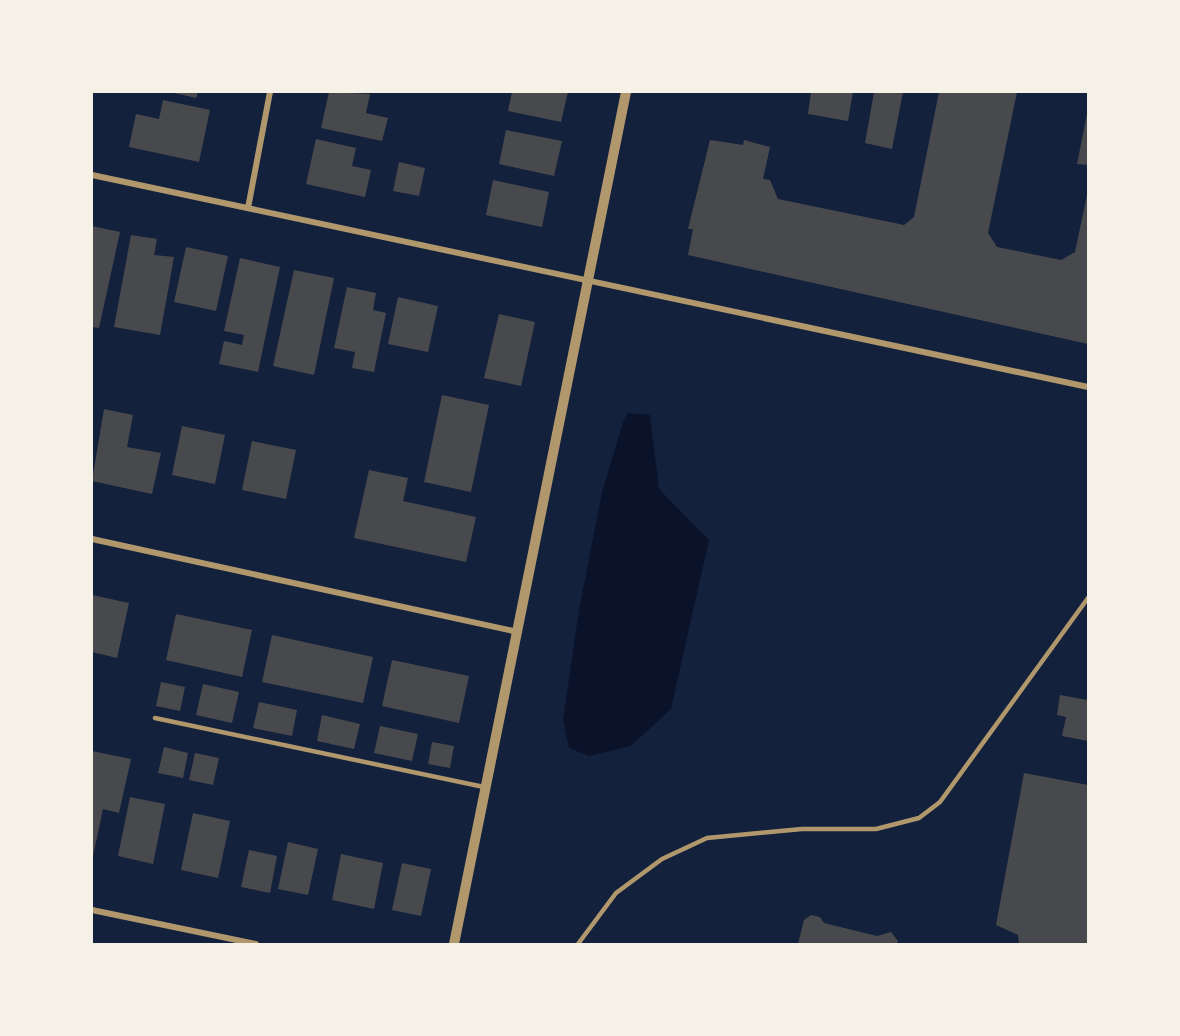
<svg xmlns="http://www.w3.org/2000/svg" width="1180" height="1036" font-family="Jost,sans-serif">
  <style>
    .water { fill: #0b132b }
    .building { fill: #48494c }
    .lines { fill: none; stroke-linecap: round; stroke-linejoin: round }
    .service { stroke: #b1986c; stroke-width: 4.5 }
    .minor { stroke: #b1986c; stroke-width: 6 }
    .tertiary { stroke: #b1986c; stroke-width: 10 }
  </style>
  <rect width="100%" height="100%" fill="#14213d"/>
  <path class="water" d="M628,413L650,415L659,489L709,540L671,709L631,746L589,756L569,748L563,720L579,610L602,492L623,422Z"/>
  <path class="building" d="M170,92H198L196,98Z
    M329,92L370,94L366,113L388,118L382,141L321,128Z
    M512,92H568L561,122L508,111Z
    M811,92H853L848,121L808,114Z
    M874,92H903L892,149L865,143Z
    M939,92H1017L988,233L997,247L1061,260L1075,252L1088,190V344L688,255L693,229H688L710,140L743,145L744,140L770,147L763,179L770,180L778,199L904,225L914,217Z
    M163,100L210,110L199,162L129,147L136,114L159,119Z
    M1087,114H1088V165L1077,164Z
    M506,130L562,141L554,176L499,164Z
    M316,139L356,148L352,166L371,170L365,197L306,184Z
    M399,162L425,168L419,196L393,191Z
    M493,180L549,192L542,227L486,215Z
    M92,226L120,232L99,328L92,327Z
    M131,235L157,239L154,255L174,257L160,335L114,327Z
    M186,247L228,256L216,311L174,302Z
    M240,258L280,267L258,372L219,364L224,341L242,345L244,335L224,331Z
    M294,270L334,278L314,375L273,366Z
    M347,287L376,293L373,310L386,313L374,372L352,368L355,352L334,348Z
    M398,297L438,306L428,352L388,344Z
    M499,314L535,322L521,386L484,378Z
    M442,395L489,405L471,492L424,482Z
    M104,409L133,415L127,447L161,453L152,494L92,481Z
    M182,426L225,435L215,484L172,475Z
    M252,441L296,450L286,499L242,490Z
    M369,470L408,478L403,501L476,517L466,562L354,538Z
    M92,595L129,603L117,658L92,652Z
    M176,614L252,630L242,677L166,660Z
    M272,635L373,657L363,703L262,682Z
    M392,660L469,676L459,723L382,706Z
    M161,682L185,687L180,711L156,706Z
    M203,684L239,692L232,723L196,715Z
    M1060,695L1088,700V741L1062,736L1066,717L1057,715Z
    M259,702L297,710L292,736L253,728Z
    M322,715L360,724L354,749L317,741Z
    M380,726L418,734L412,761L374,753Z
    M432,742L454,746L450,768L428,764Z
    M164,747L188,753L183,778L158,773Z
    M92,751L131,759L119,813L103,809L93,856Z
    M195,753L219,758L213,785L189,780Z
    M1024,773L1088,785V944H1019L1018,935L996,925Z
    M130,797L165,804L153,864L118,856Z
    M193,813L230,821L218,878L181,870Z
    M288,842L318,849L308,895L278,889Z
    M249,850L277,856L270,893L241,887Z
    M341,854L383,863L374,909L332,900Z
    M402,863L431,869L421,916L392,910Z
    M811,915L820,917L824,923L877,936L891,932L898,941L897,944H798L804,920Z"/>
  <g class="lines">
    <path class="service" d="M155,718L484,787
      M578,944L616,893L662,859L707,838L802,829H876L919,818L940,802L1088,598"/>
    <path class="minor" d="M92,175L1088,387
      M248,208L270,92
      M92,539L518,632
      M92,910L256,944"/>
    <path class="tertiary" d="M454,944L626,92"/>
  </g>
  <rect width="1180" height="1036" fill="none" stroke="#f6f1e7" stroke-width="186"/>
</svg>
